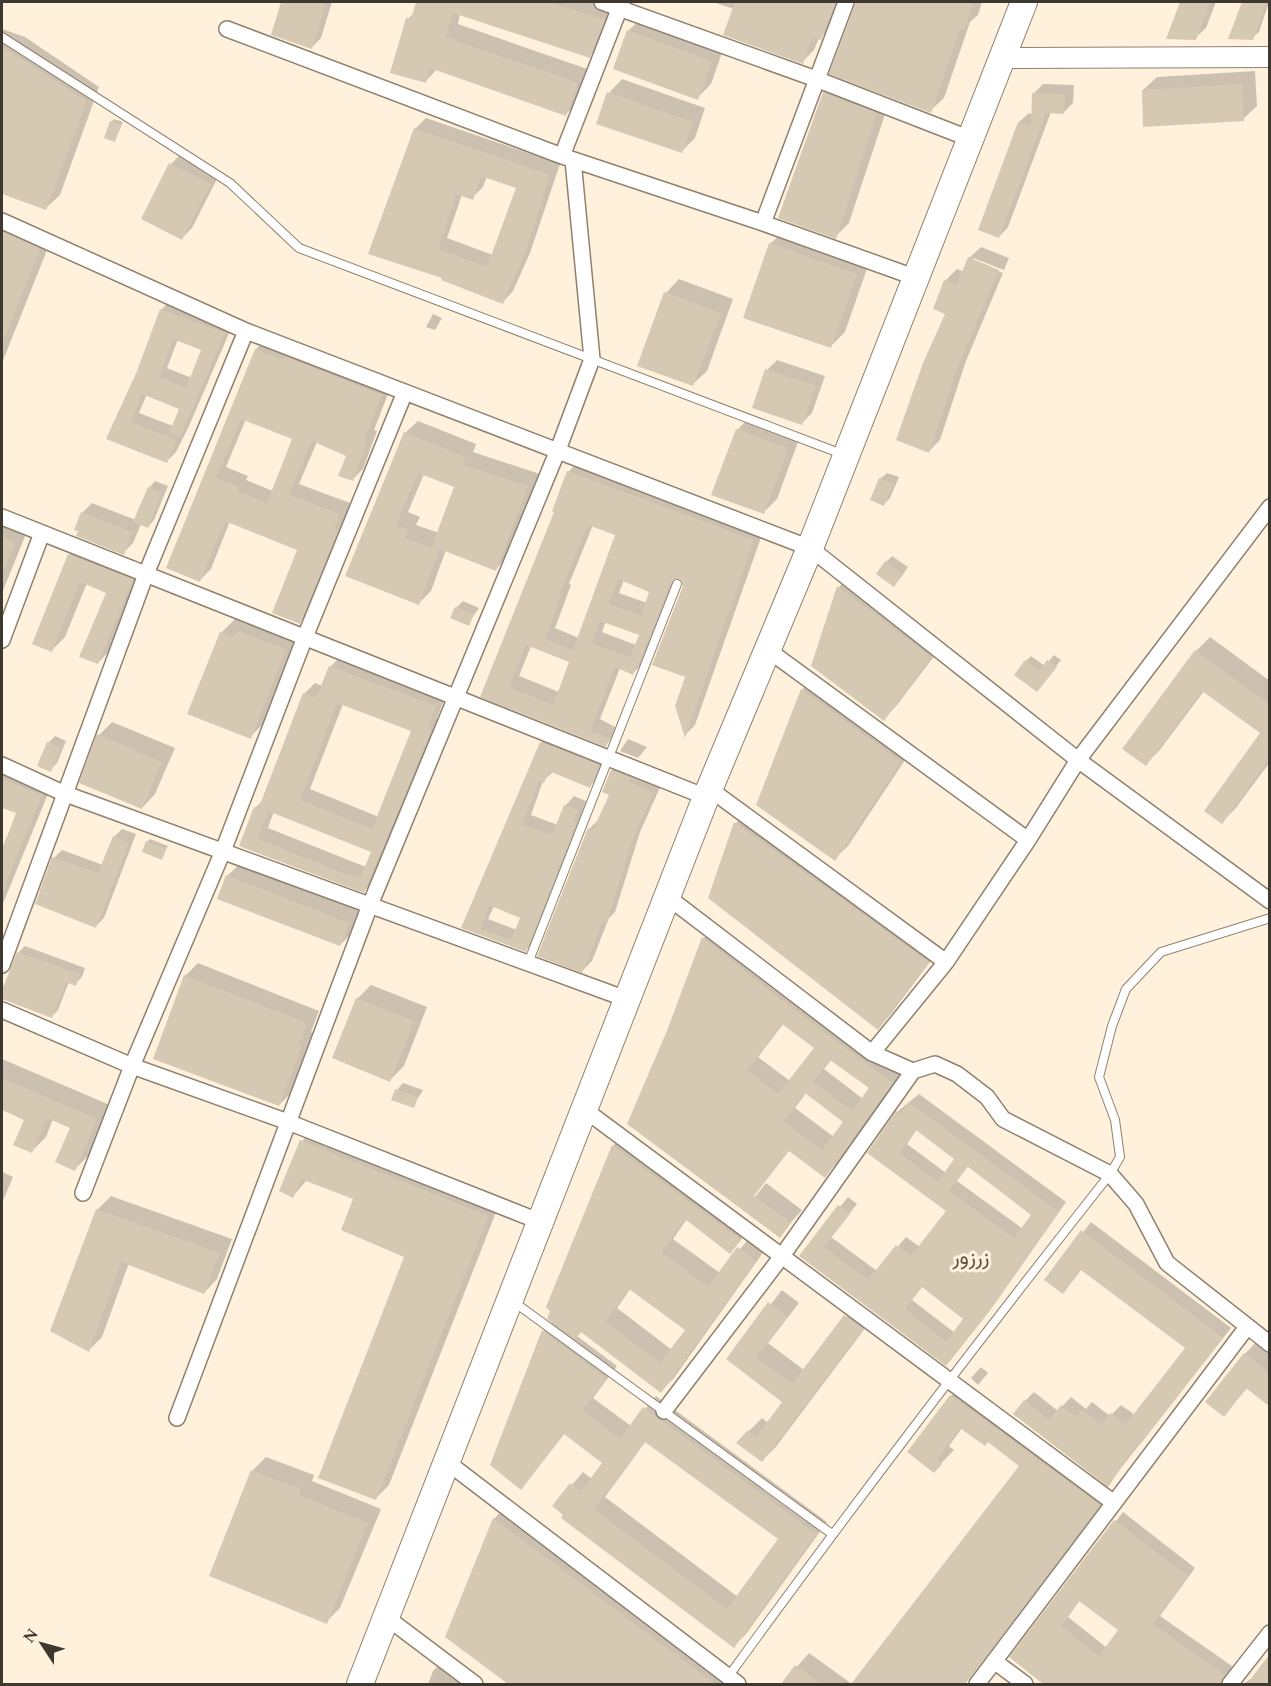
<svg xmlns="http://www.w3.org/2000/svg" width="1271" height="1686" font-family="Spectral,Vazirmatn,serif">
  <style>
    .shadow { fill: #0003; fill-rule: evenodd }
    .building { fill: #d6c9b4; fill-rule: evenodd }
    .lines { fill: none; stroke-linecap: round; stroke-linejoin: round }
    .service-casing { stroke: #8e826f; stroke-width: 10 }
    .minor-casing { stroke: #8e826f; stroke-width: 18 }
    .tertiary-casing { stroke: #8e826f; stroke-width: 22 }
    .primary-casing { stroke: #8e826f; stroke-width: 28 }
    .service { stroke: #fff; stroke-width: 8 }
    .minor { stroke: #fff; stroke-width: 15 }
    .tertiary { stroke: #fff; stroke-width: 20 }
    .primary { stroke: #fff; stroke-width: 26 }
    .labels { text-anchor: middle; stroke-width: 6; stroke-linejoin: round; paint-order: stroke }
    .quarter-label { font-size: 21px; fill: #5c513f; stroke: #fff1dc }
  </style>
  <rect width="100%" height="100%" fill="#fff1dc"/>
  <path class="shadow" d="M282,2H332L321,38L311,48L273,34Z
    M418,2H600L616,7L602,44L589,56L460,14L458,24L590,70L579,102L566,114L437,69L425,82L408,19L415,12Z
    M713,2H843L833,27L819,38L814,50L802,62L734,9Z
    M856,2H982L978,15L970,22L944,98L930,111Z
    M1182,2H1216L1206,28L1195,38H1168Z
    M1244,2H1269L1259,32L1252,38H1231Z
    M642,18L724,47L711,84L697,98L628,31Z
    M2,29L25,37L99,87L60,195L46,208L2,192Z
    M1255,71L1257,106L1243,119L1143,90L1157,77Z
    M622,79L705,108L695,138L681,152L609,93Z
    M838,79L890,99L849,223L835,237L824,93Z
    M1043,84L1074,85L1073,103L1064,112H1051L1008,227L999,237L1019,122L1029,113L1033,115V94Z
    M426,118L560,164L530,253L513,291L503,302L444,277L370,253L415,129ZM487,176L518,187L493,255L447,238L462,195L472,198L483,187Z
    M114,119L123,122L115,140L111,122Z
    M181,154L220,173L192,228L182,238L171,164Z
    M2,214L53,235L2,363Z
    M784,231L870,260L845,332L831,346L770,244Z
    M981,247L1009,258L1004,270L973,258V261L1003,273L966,361L940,440L929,451L947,313L935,308L946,280L957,269L964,272L969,258Z
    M679,279L733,299L707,371L693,384L666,293Z
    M171,300L233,324L189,426L176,452L167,461L108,438L139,371L161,310ZM178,339L203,349L192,378L167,368ZM147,394L181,408L173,426L139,413Z
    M433,314L442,318L435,330L426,327Z
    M267,338L392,384L374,430L377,431L363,469L352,480L347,455L317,442L299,484L350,503L344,519L347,520L310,611L300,622L299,549L230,521L211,569L200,580L168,567L256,349ZM246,419L294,438L273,491L246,480L248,476L226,467Z
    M777,360L825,376L812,413L802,423L767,370Z
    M751,416L801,434L777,499L763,513L737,430Z
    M418,421L476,444L473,452L540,474L508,556L496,569L446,550L431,591L419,603L347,575L405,433ZM424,474L456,487L439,533L416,525L420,517L408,512Z
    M579,461L764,529L695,725L685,735L687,677L684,586L679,577L644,662L633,673L620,668L600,719L619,729L606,745L482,696L556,511L568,472ZM593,525L617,534L579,638L555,628L571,585L569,584ZM624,580L651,591L647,603L619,593ZM606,621L641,634L636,645L602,632ZM531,646L571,661L559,692L519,676Z
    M887,473L899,477L890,498L884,504L880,479Z
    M155,481L168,486L154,520L148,527L141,524L133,543L123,553L80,530L82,513L92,503L136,520L149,488Z
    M2,519L28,529L2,593Z
    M83,541L145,566L111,649L98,663L108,592L87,583L65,637L52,650L70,555Z
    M892,556L908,567L900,579L886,562Z
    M852,573L944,643L897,705L884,719L813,665L839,587Z
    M463,601L479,608L468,624L456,608Z
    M253,618L299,636L264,723L250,737L221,633L235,619L247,624Z
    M1210,637L1270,681V762L1235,809L1222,822L1262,733L1204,691L1159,751L1145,764L1196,651Z
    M1054,655L1061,660L1037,690L1026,661L1031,656L1045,666Z
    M341,656L446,695L437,718L440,719L375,880L364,891L241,845L255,808L263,800L304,694L315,683L322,686L331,666ZM343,704L413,731L379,817L310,789ZM274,811L373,851L366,867L268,828Z
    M815,676L913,748L848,846L834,859L802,690Z
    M112,722L175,748L155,794L142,808L99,735Z
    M551,733L608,755L600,776L590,786L554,771L543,781L531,815L558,825L565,806L574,796L586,801L582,813L585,814L535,941L526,950L463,927L542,742ZM494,906L522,917L517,930L488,919Z
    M55,736L66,741L57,763L50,770L48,743Z
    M628,739L647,747L638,758L620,751Z
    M622,760L662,783L640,832L615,912L609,918L592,961L582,971L589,829L599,819L611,794L612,770Z
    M2,764L52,784L2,906V848L18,812L2,806Z
    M749,809L941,947L891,1014L878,1028L710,897L736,823Z
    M122,829L136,834L104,918L96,926L54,858L62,850L103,865L114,837Z
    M150,839L168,846L161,858L147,842Z
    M241,863L362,909L354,931L340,945L227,876Z
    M716,926L904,1070L837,1163L824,1176L792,1144L752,1197H755L766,1183L802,1210L779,1236L629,1124L668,1034L704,938ZM784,1023L816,1048L790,1081L758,1057ZM832,1059L871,1088L863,1099L824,1069ZM806,1093L845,1122L834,1137L795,1108Z
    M25,946L85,968L82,977L75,984L69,982L58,1010L51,1017L2,997L19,952Z
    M198,963L319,1011L311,1032L314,1033L292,1092L279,1105L185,976Z
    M371,985L427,1007L404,1066L390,1080L357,999Z
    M2,1059L110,1105L89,1155L75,1169L72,1127L53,1119L46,1137L32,1151L26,1119L2,1109Z
    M403,1083L423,1090L413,1106L397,1090Z
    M919,1094L1066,1202L996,1302L946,1364L801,1255L848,1197L857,1204L831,1237L877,1271L906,1237L920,1247L948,1211L869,1152L897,1112ZM917,1129L957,1159L946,1173L907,1144ZM968,1166L1034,1215L1023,1229L957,1181ZM923,1286L966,1319L955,1333L912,1300Z
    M315,1128L500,1202L389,1485L376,1498L406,1256L355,1199L307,1180L293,1196L302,1141Z
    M626,1133L753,1226L730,1252L687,1219L673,1239L720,1273L751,1236L767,1247L674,1378L661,1391L582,1331L577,1336L617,1366L593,1398L631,1426L656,1396L827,1522L746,1634L734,1646L554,1506L583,1472L592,1479L604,1462L565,1433L521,1488L492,1465L544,1331L553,1321L552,1310L547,1307L613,1146ZM631,1288L687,1330L672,1350L617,1308ZM646,1441L780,1539L738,1597L605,1497Z
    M2,1172L13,1177L2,1203Z
    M111,1196L232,1239L217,1279L204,1293L129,1263L102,1337L89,1350L97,1210Z
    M1091,1222L1231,1328L1106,1487L1112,1491L965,1684H853L1021,1465L988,1441L962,1428L949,1446L954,1450L934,1471L951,1396L965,1383L1102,1484L1104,1481L1025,1401L1034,1392L1058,1411L1071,1397L1086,1409L1092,1402L1110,1416L1121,1405L1135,1415L1187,1348L1082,1269L1063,1292L1046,1280Z
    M782,1290L799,1303L768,1343L804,1370L858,1303L875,1315L775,1448L762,1460L749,1431L762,1418L768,1423L784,1402L728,1358Z
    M1257,1341L1270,1351V1404L1248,1387L1224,1415L1245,1354Z
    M981,1367L988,1373L978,1385L971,1378Z
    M266,1457L314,1475L312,1481L381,1509L340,1608L326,1622L211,1575L253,1470Z
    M507,1505L747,1684H511L447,1636L494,1519Z
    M1123,1512L1195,1568L1160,1616L1232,1666L1228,1674L1232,1683L1237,1684H1181L1173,1678L1168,1684H1045L1011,1657ZM1080,1600L1120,1630L1107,1648L1068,1617Z
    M809,1653L852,1684L783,1683Z
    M1270,1657V1684H1244L1250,1679L1252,1681Z
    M446,1658L480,1684H428L433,1671Z"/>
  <path class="building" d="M281,2H326L312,49L271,35Z
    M416,2H549L605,20L590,58L453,13L446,37L578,83L566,116L430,68L426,83L390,73L406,18L411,19Z
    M735,2H836L821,40L812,37L803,64L723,35Z
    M856,2H974L964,30L960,29L931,113L829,74Z
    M1180,2H1210L1196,40L1166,39Z
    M1242,2H1266L1253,40L1228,39Z
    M627,30L712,61L698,100L613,69Z
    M2,47L87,101L46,210L2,194Z
    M1242,84L1244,121L1143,127L1142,90Z
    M607,92L693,122L682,153L596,124Z
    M823,92L877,113L836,239L778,218Z
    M1032,93L1065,94L1064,114L1046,113L999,238L978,230L1018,122L1031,126Z
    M110,121L121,125L115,142L104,138Z
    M414,128L550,175L527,247L503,304L441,280L442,278L368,254ZM481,176L516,188L487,267L438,249L456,194L473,200Z
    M169,163L211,184L182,240L141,219Z
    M2,231L40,249L2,344Z
    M769,243L857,274L831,348L743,318Z
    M968,257L999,270L955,374L929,453L896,440L923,363L945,314L933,309L944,280L957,285Z
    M664,292L721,313L693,386L637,366Z
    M160,309L225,333L180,437L169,433L179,409L142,394L131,422L176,440L167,463L106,439L137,371ZM173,339L201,350L186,388L159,377Z
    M255,349L283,360L284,356L382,395L364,441L367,442L353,481L338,476L346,456L312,441L289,495L340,514L334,530L338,531L300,624L272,613L297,550L225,521L200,582L166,568ZM241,419L292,439L267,503L237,491L239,487L216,478Z
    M765,369L816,386L802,425L752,408Z
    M736,429L788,448L764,514L711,495Z
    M404,432L465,457L462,464L528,486L496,571L432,546L454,487L418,473L396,525L408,529L405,538L439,550L419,605L345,576Z
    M567,471L754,540L685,738L675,706L685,677L652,665L683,586L679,578L671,582L640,661L630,657L639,635L600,621L592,643L639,661L633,675L615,667L590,731L609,738L606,747L480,697L554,512L552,511ZM588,525L615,535L573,650L545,639L561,596L559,595ZM618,579L649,592L641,616L609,604ZM526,645L569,662L553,705L509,687Z
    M879,478L893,484L884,506L870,500Z
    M148,487L162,493L148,528L133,522Z
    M81,512L132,532L124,555L76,536L78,531L74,530Z
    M2,537L15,543L2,575Z
    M68,554L133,579L98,664L79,657L106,593L80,582L52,652L32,644Z
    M885,561L903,574L894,587L876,574Z
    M837,586L931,657L884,721L811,666Z
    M455,607L474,614L469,626L450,618Z
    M238,631L286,649L251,739L187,714L220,632L232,637Z
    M1195,650L1269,704V760L1222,824L1204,811L1260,733L1202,691L1146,766L1122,749Z
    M1025,660L1039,671L1047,660L1057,667L1037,692L1014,675Z
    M329,666L436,706L427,729L431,730L427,741L364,893L239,846L254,807L268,811L259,807L303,693L316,698ZM337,703L411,731L372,829L300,800ZM268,811L371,852L361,876L357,875L356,878L258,839Z
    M801,689L901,762L835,861L756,805Z
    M97,734L162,762L142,809L79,783Z
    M47,742L61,747L51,772L37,766Z
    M540,742L599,765L590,788L549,771L544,783L539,781L522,824L552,835L564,805L578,810L573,823L576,824L526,952L461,928ZM489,905L520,918L511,940L480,929Z
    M611,770L631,778L629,782L653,793L631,844L606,924L602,923L582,973L537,956L588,828L593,830L609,795L602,792Z
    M2,779L42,795L2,893V850L16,813L2,808Z
    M734,822L929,962L878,1030L708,898Z
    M113,836L129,843L96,928L35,904L52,857L98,873Z
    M146,841L166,849L162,860L142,852Z
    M226,875L349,923L340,946L217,899Z
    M702,937L793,1009L893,1083L825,1178L789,1151L754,1196L791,1223L780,1238L627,1124L666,1033ZM782,1024L814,1048L778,1094L747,1070ZM830,1060L869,1088L852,1111L813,1082ZM805,1093L843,1122L822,1150L783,1121Z
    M17,952L80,974L76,986L66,982L52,1018L2,999V990Z
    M184,975L307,1023L299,1045L302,1046L279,1106L153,1059Z
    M356,998L414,1021L390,1082L332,1058Z
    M2,1078L97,1119L75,1171L55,1162L70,1128L47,1118L32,1153L13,1145L24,1120L2,1110Z
    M395,1089L418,1097L414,1108L391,1100Z
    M909,1102L1059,1212L988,1313L946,1366L799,1256L838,1205L850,1214L824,1247L868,1280L896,1245L911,1256L946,1211L867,1153L896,1111L900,1114ZM916,1130L954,1159L938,1182L899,1153ZM967,1166L1031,1215L1014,1238L949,1191ZM922,1287L963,1319L946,1342L905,1309Z
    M300,1140L488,1216L376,1500L318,1478L404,1257L341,1230L353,1199L301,1179L293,1198L279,1191Z
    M612,1145L741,1240L730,1254L685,1219L661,1252L708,1287L737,1247L756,1261L661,1393L581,1332L575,1339L547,1319L550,1311L546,1307ZM629,1289L685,1330L660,1363L605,1321Z
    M96,1209L220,1253L204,1294L121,1262L89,1352L50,1331Z
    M1081,1230L1223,1338L1139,1446L1137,1444L1108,1487L1013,1414L1024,1400L1049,1420L1061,1405L1077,1417L1082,1410L1102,1425L1110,1413L1126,1424L1185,1348L1081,1270L1063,1294L1044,1280Z
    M768,1302L787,1317L756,1357L792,1384L844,1315L863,1329L762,1462L736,1443L748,1430L756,1437L782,1402L726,1359Z
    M542,1330L606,1379L582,1410L620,1439L643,1407L816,1534L734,1648L561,1518L563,1515L552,1506L570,1483L581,1491L602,1463L564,1434L521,1490L490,1465ZM645,1442L778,1539L727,1609L594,1509Z
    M1244,1353L1269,1373V1406L1246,1388L1224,1417L1205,1402Z
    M950,1395L1100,1505L964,1684H851L1019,1466L988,1442L985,1446L960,1428L937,1460L942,1464L934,1473L907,1452Z
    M251,1470L301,1489L299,1495L368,1523L327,1624L209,1576Z
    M493,1518L715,1684H508L445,1637Z
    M1114,1520L1188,1576L1153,1624L1225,1675L1220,1684H1043L1009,1657ZM1079,1601L1118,1630L1099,1656L1061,1626Z
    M1269,1655V1684H1247Z
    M795,1665L821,1684H781Z"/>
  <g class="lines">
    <g class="service-casing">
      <path id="service" d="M2,37L230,183L299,248L842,454
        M528,963L677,584
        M514,1302L832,1534
        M728,1677C852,1506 979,1340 1110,1174L1120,1157L1115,1120L1099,1077L1112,1026L1126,989L1161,952L1270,918"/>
    </g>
    <g class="minor-casing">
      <path id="minor" d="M602,2L816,79L968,138
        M227,29L562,156L763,223L914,277
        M562,156L622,2
        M2,221L246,331L810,548L1078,760L1270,901
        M763,223L846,2
        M2,517L706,797
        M2,640L42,533
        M768,650L1028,840
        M2,765L63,793L629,1000
        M711,790L946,962
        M669,898L872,1053L913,1071L935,1064L957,1074L987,1097L1003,1119L1110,1174L1136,1204L1167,1263L1270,1344
        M2,965L146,574L246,331
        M2,1010L132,1066L288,1122L541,1222
        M872,1053L946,962L1028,840L1078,760L1270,507
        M585,1110L1114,1503
        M83,1193L132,1066L223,851L305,637L405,392
        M664,1411L782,1256L913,1071
        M177,1418L370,905L558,450L592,359L573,160
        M447,1462L738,1684
        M386,1617L475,1684
        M994,1661L1025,1684
        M977,1684L1247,1327
        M1230,1684L1270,1633"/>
    </g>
    <g class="tertiary-casing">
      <path id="tertiary" d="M1001,58L1270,57"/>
    </g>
    <g class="primary-casing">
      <path id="primary" d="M360,1684L706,797L810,548L1024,2"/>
    </g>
    <use href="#service" class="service"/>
    <use href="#minor" class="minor"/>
    <use href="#tertiary" class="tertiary"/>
    <use href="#primary" class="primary"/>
  </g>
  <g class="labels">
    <g class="quarter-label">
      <text x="971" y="1264">زرزور</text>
    </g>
  </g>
  <rect width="1271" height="1686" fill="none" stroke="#3e3930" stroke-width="6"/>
  <g transform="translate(42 1644) rotate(306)" stroke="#fff1dc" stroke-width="4.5" paint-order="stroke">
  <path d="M0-4.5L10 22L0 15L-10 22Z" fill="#3e3930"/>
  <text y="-9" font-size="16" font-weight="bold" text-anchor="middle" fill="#3e3930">N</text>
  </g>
</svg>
